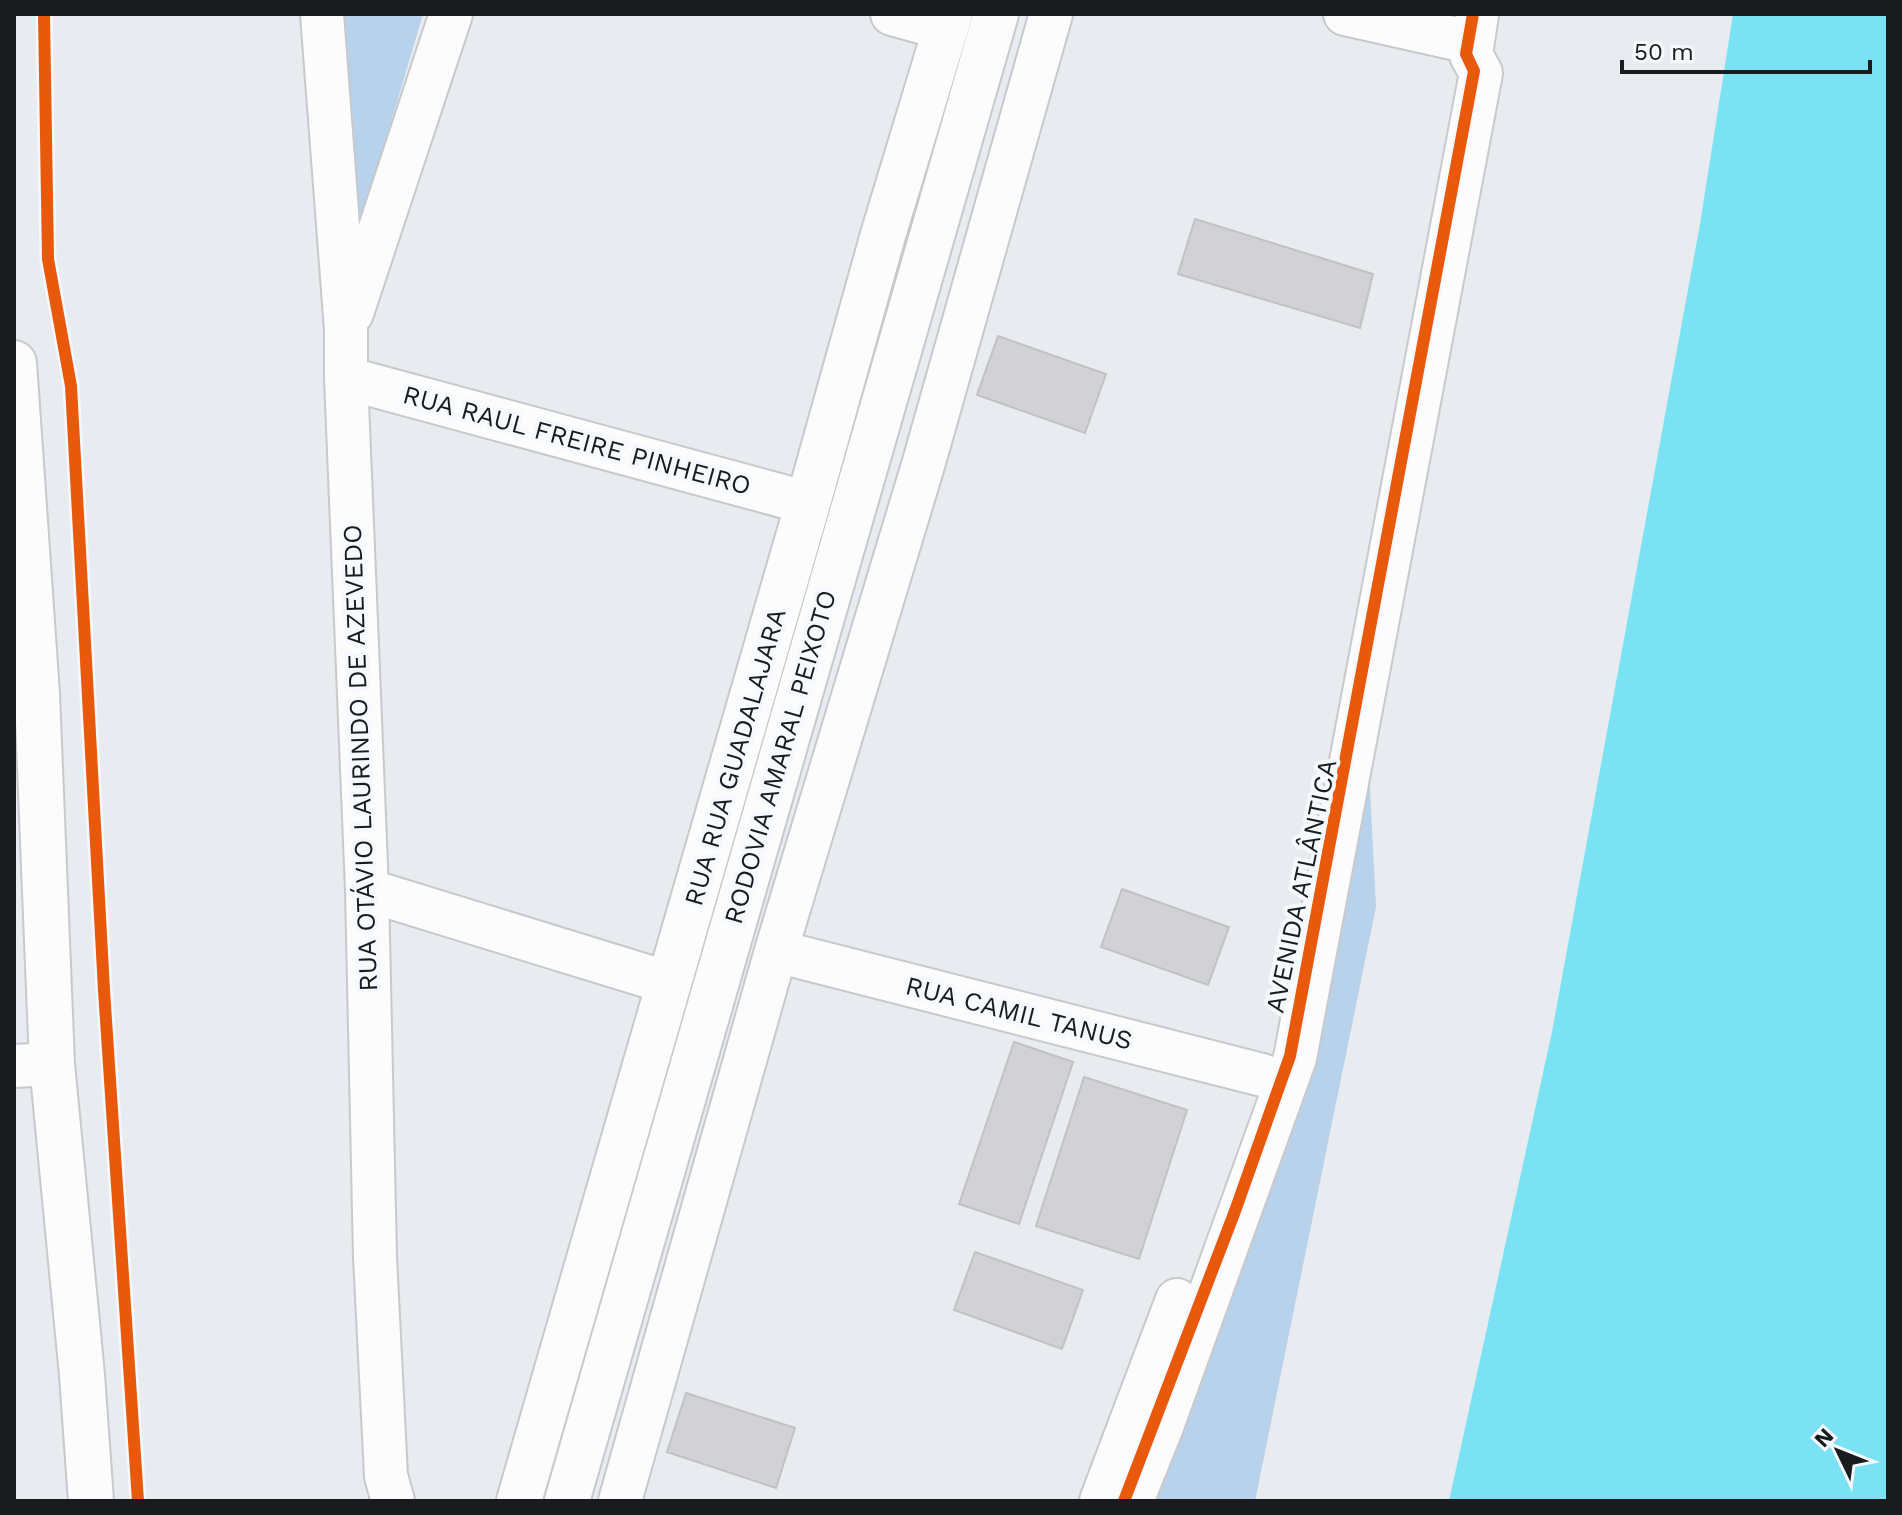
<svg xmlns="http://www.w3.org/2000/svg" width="1902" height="1515" font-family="'Work Sans',sans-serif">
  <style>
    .green { fill: #b9d2ec }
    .water { fill: #7ae2f2 }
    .building { fill: #d2d2d5; stroke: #c2c2c5; stroke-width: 2 }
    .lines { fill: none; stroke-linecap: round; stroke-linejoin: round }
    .minor-casing { stroke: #c7c9cc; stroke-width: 46 }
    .major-casing { stroke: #c7c9cc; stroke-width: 48 }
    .highway-casing { stroke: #c7c9cc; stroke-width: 48 }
    .minor { stroke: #fcfcfd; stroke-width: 42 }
    .major { stroke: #fcfcfd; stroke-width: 44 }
    .highway { stroke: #fcfcfd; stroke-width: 44 }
    .cycleway-casing { stroke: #f5f9fe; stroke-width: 17 }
    .cycleway { stroke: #e8590c; stroke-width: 12 }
    .labels { text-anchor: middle; stroke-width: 8; stroke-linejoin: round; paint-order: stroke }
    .street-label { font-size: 26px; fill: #191b1e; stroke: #f5f9fe }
  </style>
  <rect width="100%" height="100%" fill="#e8ecf0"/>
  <path class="green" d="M337,14H423L356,241Z
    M1368,750L1376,907L1255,1501H1145Z"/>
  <path class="water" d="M1733,14H1888V1501H1449L1552,1032L1700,224Z"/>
  <path class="building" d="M1195,219L1373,274L1360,328L1178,274Z
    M998,336L1106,374L1085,433L977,395Z
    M1122,889L1229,927L1208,985L1101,947Z
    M1014,1042L1073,1062L1019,1224L959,1204Z
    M1084,1077L1187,1110L1139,1259L1036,1226Z
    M975,1252L1083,1290L1062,1349L954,1310Z
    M686,1393L795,1428L776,1488L667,1452Z"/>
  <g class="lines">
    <g class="minor-casing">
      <path id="minor" d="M322,14L346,330V378L367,890L375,1257L386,1476L393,1501
        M892,14L946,29
        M1345,14L1461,40
        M352,313L451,14
        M346,378L808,503
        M367,890L669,983
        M776,951L1262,1075
        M14,1066L52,1064
        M620,1501L776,951L924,462L1051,14
        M1101,1501L1177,1300
        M1132,1501L1161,1429L1295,1058L1481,73L1471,55L1477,14"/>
    </g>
    <g class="major-casing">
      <path id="major" d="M14,363L37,694L52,1064L82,1375L91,1501
        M519,1501L808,503L883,235L950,14"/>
    </g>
    <g class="highway-casing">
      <path id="highway" d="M567,1501L996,14"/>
    </g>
    <use href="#minor" class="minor"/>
    <use href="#major" class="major"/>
    <use href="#highway" class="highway"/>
    <g class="cycleway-casing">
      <path id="cycleway" d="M44,14L48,259L71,386L104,990L138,1501
        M1124,1501L1235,1211L1290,1056L1474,71L1466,54L1473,14"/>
    </g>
    <use href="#cycleway" class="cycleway"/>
  </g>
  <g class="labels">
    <g class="street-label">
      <text transform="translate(577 440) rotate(15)" y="9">RUA RAUL FREIRE PINHEIRO</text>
      <text transform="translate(735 757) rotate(-74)" y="9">RUA RUA GUADALAJARA</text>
      <text transform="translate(780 757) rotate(-74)" y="9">RODOVIA AMARAL PEIXOTO</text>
      <text transform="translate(360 758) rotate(-92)" y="9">RUA OTÁVIO LAURINDO DE AZEVEDO</text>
      <text transform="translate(1301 886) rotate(-78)" y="9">AVENIDA ATLÂNTICA</text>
      <text transform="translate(1019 1013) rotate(14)" y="9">RUA CAMIL TANUS</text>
    </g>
  </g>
  <rect width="1902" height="1515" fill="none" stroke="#191b1e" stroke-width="32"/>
  <g transform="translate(1838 1451) rotate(313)" stroke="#f5f9fe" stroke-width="6" paint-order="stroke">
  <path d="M0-6L14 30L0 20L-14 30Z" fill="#191b1e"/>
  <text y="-12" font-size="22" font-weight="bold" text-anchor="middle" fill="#191b1e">N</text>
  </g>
  <path d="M1622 60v12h248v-12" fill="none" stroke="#191b1e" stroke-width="4"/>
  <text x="1634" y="60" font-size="24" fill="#191b1e" stroke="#f5f9fe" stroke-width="6" paint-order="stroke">50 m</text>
</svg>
